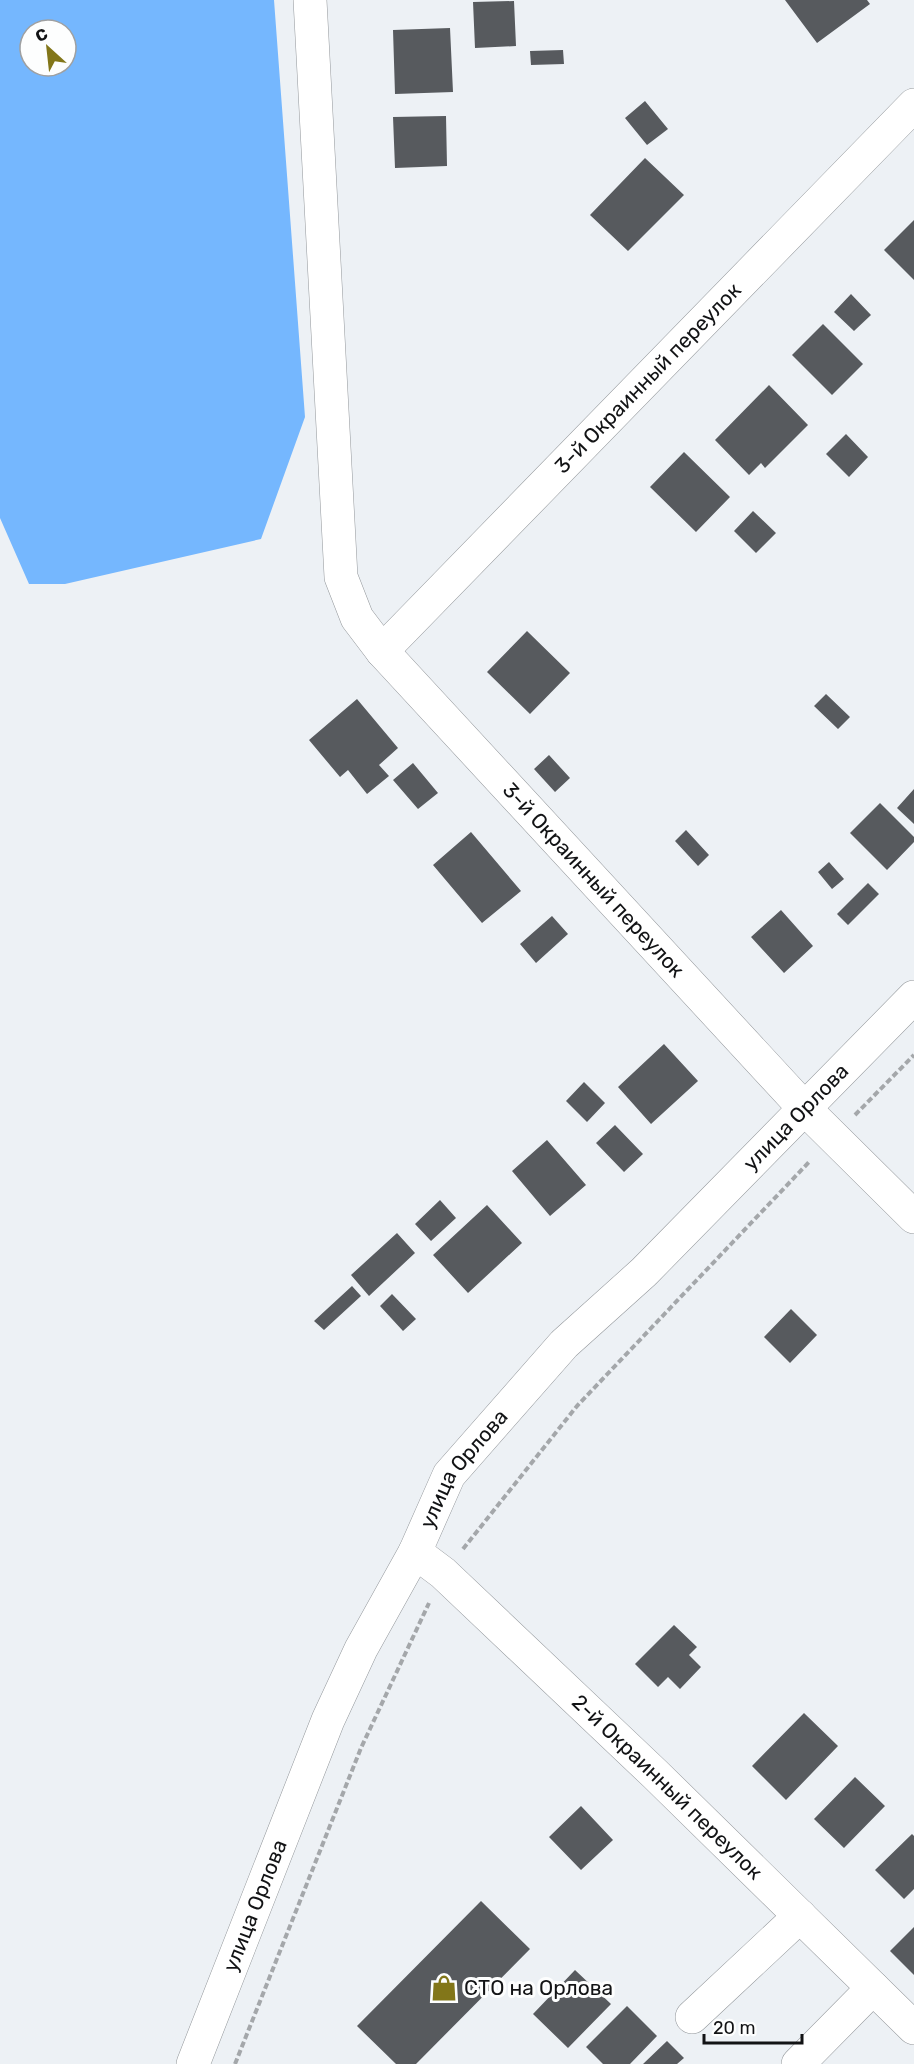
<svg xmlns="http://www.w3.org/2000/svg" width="914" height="2064" font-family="Rubik,sans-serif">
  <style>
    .forest { fill: #75b7fe; fill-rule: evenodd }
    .building { fill: #575a5e }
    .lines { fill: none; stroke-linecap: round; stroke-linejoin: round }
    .minor-casing { stroke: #93979b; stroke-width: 34 }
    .path { stroke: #a4a7aa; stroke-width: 4; stroke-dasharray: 6 3; stroke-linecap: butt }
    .minor { stroke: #fff; stroke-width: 33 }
    .labels { text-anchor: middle; stroke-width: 6; stroke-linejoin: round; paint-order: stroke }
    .street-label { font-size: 21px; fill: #121315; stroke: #fdfefe }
    .poi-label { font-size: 21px; fill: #121315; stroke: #fdfefe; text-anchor: start }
  </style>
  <rect width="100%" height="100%" fill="#edf1f5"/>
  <path class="forest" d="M0,0H274L305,417L261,539L65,584H29L0,518ZM30,30H66V66H30Z"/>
  <path class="building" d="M785,0H867L870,4L817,43Z
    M514,1L516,46L475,48L473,2Z
    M450,28L453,92L395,94L393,30Z
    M563,50L564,64L531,65L530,51Z
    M645,101L668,129L647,145L625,118Z
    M446,116L447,166L395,168L393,117Z
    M645,158L684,195L628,251L590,215Z
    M914,220V280L884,250Z
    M851,294L871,315L854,331L834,312Z
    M823,324L863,364L832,395L792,355Z
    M769,385L808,425L765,468L761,463L749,475L715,440Z
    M846,434L868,457L849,477L826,454Z
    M684,452L730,497L696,532L650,487Z
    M753,511L776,533L756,553L734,531Z
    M527,631L570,673L530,714L487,672Z
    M826,694L850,717L838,729L814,706Z
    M357,699L398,748L379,765L389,776L367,794L348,770L340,777L309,740Z
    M549,755L570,778L555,792L534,769Z
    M413,763L438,793L418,809L393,780Z
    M914,789V824L897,808Z
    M880,803L914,837V842L887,870L850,833Z
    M686,830L709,855L698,866L675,841Z
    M471,832L521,891L482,923L433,865Z
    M829,862L844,879L832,889L818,872Z
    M868,883L879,894L848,925L837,914Z
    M781,910L813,946L784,973L751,937Z
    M552,916L568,934L536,963L520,944Z
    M664,1044L698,1081L651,1124L618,1087Z
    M584,1082L605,1103L587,1122L566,1101Z
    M615,1125L643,1154L624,1172L596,1143Z
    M547,1140L586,1185L550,1216L512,1171Z
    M440,1200L456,1218L431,1241L415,1224Z
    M487,1205L522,1243L468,1293L433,1255Z
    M397,1233L415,1253L369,1296L351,1275Z
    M352,1286L361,1296L324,1330L314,1321Z
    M392,1294L416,1319L403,1331L380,1306Z
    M791,1309L817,1335L790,1363L764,1337Z
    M674,1625L697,1647L689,1655L701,1667L680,1689L668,1677L658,1687L635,1664Z
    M804,1713L838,1746L786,1800L752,1766Z
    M855,1777L885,1806L844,1848L814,1819Z
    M581,1806L613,1840L581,1870L549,1837Z
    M912,1834L914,1836V1889L904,1899L875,1870Z
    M481,1901L530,1949L416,2064H396L357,2026Z
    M914,1927V1975L890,1951Z
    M575,1970L611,2004L568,2048L533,2014Z
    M627,2006L657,2036L630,2064H603L586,2047Z
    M667,2041L684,2058L677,2064H643Z"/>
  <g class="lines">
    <g class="minor-casing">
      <g id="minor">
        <path id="s1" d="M310,0L341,577L357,618L382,651L805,1109L914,1217"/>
        <path id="s2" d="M382,651L914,105"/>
        <path id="s3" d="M415,1552L443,1573L655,1774L914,2028"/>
        <path d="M692,2017L800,1916"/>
        <path id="s4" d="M193,2064L328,1720L361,1649L415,1552L449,1475L564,1344L644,1272L914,997"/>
        <path d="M798,2064L873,1988"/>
      </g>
    </g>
    <path class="path" d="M855,1115L914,1055
      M463,1549L577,1406L810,1161
      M235,2064L361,1748L429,1603"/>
    <use href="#minor" class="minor"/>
  </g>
  <defs>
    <g id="shop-bare" transform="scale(2.07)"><path d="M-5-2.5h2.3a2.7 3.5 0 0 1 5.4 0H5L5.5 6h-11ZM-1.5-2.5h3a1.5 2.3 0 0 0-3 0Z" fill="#827619" stroke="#fdfefe" stroke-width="2.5" paint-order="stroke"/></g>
  </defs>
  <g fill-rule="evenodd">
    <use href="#shop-bare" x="444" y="1988"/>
  </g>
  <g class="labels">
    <g class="street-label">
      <text dy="7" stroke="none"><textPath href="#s2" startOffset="381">3-й Окраинный переулок</textPath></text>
      <text dy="7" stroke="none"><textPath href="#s1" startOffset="975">3-й Окраинный переулок</textPath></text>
      <text dy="7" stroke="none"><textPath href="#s4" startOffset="1142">улица Орлова</textPath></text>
      <text dy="7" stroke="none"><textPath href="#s4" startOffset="656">улица Орлова</textPath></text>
      <text dy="7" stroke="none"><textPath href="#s3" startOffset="345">2-й Окраинный переулок</textPath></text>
      <text dy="7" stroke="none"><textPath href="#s4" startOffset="170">улица Орлова</textPath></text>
    </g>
    <g class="poi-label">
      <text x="464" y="1995">СТО на Орлова</text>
    </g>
  </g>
  <g transform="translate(48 48) rotate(333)"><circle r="28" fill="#fdfefe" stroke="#9fa0a1" stroke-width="1.5"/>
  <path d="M0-4.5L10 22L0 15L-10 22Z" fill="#827619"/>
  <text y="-9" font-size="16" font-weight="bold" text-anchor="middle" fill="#121315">С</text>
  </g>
  <path d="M704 2034v9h98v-9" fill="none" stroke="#121315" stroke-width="3"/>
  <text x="713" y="2034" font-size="18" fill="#121315" stroke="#fdfefe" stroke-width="4.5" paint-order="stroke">20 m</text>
</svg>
